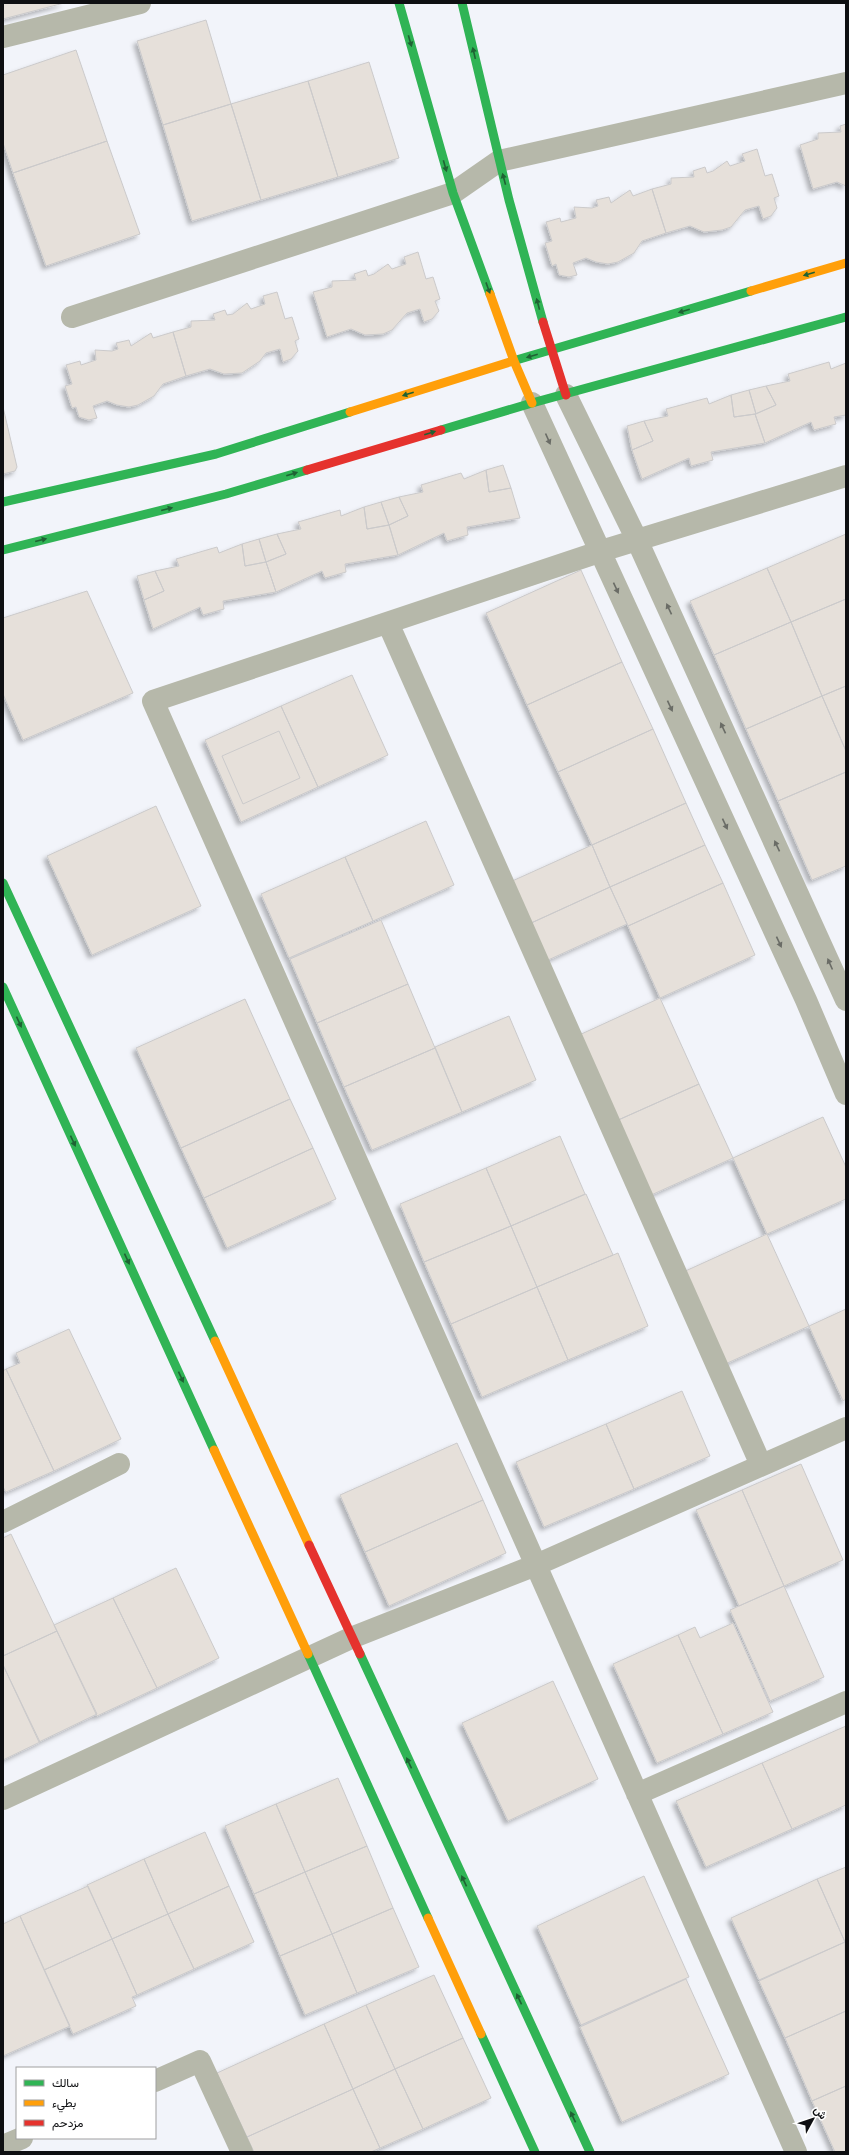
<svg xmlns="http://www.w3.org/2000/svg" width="849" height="2155" font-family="'Nunito Sans',Vazirmatn,sans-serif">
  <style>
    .building { fill: #e6e0da; stroke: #cbcacb; filter: url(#shadow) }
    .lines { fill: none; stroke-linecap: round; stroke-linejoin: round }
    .street { stroke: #b6b8aa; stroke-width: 22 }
    .fast { stroke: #30b455; stroke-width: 9 }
    .slow { stroke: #ff9f0a; stroke-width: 9 }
    .jam { stroke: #e5322d; stroke-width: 9 }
    .oneway { fill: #1f6234 }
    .oneway2 { fill: #6a6c66 }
  </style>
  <defs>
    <filter id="shadow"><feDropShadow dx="-3.5" dy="3.5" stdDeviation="2" flood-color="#0004"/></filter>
  </defs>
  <rect width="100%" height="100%" fill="#f2f4fa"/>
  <path class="building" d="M3,3H64L3,19Z
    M206,20L231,104L163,125L137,41Z
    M76,50L107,141L13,173L3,143V75Z
    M369,62L399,158L338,177L308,81Z
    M308,81L338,177L261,200L231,104Z
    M231,104L261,200L192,221L163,125Z
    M846,124V186L837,182L813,189L800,145L818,139V133L841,132L840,126Z
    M107,141L140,234L46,266L13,173Z
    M757,149L765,176L772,174L779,196L774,198L777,208L771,216L763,219L759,206L745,210L731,227L722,230L704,232L690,226L666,233L652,189L671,184V178L694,177L693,171L705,167L707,173L713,171L727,161L730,166L745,161L742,154Z
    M652,189L666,233L642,241L634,253L618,262L608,264L596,262L586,258L573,263L577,275L569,277L559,275L556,264L552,266L545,243L552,241L546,222L560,218L561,222L576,218L574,207L592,208L598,206L596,200L609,197L611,203L630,190L633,196Z
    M418,252L426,279L433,277L440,299L435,301L439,311L432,319L424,322L420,309L407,313L392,330L383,334L365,335L351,329L327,337L313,292L332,287V281L356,280L354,274L366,270L368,276L374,274L388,264L392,269L406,264L404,257Z
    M277,292L285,319L292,317L299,339L295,341L298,351L291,359L283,362L280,349L266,353L260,361L242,373L224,374L210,369L186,376L173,332L191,327V321L215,320L213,314L225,310L227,315L233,314L247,303L251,309L265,304L263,296Z
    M173,332L186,376L163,384L154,396L138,405L129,407L117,405L107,401L93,406L97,418L89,420L79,417L76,407L72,408L65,386L72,384L66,365L80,361L81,365L96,360L95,350L112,351L118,349L116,343L129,340L131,346L151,333L153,338Z
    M829,362L831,369L846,363V415L834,417L836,424L814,430L811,422L765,443L755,414L776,405L766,386L790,381L788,374Z
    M766,386L776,405L756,414L749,390Z
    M749,390L756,414L734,417L731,395Z
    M731,395L734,417L755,414L765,443L711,452L713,460L691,466L689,458L642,479L632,450L653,441L644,421L668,416L666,409L707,398L709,404Z
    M3,407L17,467L15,471L3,474Z
    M644,421L653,441L632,450L627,426Z
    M503,465L511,488L489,492L486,470Z
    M486,470L489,492L511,488L520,518L467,527L468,535L447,541L444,533L398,555L389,525L408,516L399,497L423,492L421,485L461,473L464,479Z
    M399,497L408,516L389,525L381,502Z
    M381,502L389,525L367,529L364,507Z
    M364,507L367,529L389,525L398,555L345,564L346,572L325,578L322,571L276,592L266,562L286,554L277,534L301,529L298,522L340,510L341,516Z
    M277,534L286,554L266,562L259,539Z
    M846,534V599L791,622L767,568Z
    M259,539L266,562L245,566L242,544Z
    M242,544L245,566L266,562L276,592L223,601L224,609L203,615L200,607L153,629L144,600L164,591L155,571L179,566L176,559L217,547L219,553Z
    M767,568L791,622L714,655L690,601Z
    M581,570L622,662L527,705L486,613Z
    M155,571L164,591L144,600L137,576Z
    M87,591L133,693L23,740L3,694V618Z
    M846,599V686L822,696L791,622Z
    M791,622L822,696L746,729L714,655Z
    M622,662L653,729L558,772L527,705Z
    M352,675L388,755L318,787L281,706Z
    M846,686V751L822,696Z
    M822,696L846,751V772L778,801L746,729Z
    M281,706L318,787L241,822L205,740Z
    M653,729L686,803L592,845L558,772Z
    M279,731L300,778L243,804L222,756Z
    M846,772V866L812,880L778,801Z
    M686,803L705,845L610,887L592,845Z
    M156,806L201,906L92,955L47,856Z
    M426,821L454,885L373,921L345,857Z
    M592,845L610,887L529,924L510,882Z
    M705,845L723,883L628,926L610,887Z
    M345,857L373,921L289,958L261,894Z
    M723,883L755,955L660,998L628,926Z
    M610,887L627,924L546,961L529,924Z
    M381,920L408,984L317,1023L290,959Z
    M408,984L435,1048L344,1087L317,1023Z
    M660,998L699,1084L616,1121L577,1036Z
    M245,999L290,1099L181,1148L136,1048Z
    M509,1016L536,1080L462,1112L435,1047Z
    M435,1048L462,1112L372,1150L344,1087Z
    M699,1084L733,1158L649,1196L616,1121Z
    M290,1099L313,1148L204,1198L181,1148Z
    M823,1117L846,1167V1199L767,1234L733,1158Z
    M560,1136L585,1194L511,1226L486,1168Z
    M313,1148L336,1199L227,1248L204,1198Z
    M486,1168L511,1226L424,1262L400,1204Z
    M586,1194L613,1255L537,1287L511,1226Z
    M511,1226L537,1287L451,1324L424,1262Z
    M767,1234L809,1326L723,1365L681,1273Z
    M618,1253L648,1326L568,1360L537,1287Z
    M537,1287L568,1360L482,1397L451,1324Z
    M846,1309V1399L843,1401L809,1326Z
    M69,1329L121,1439L54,1471L6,1369L20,1363L16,1353Z
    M6,1369L54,1471L6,1492L3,1487V1371Z
    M682,1391L710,1456L634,1489L606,1424Z
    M606,1424L634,1489L544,1527L516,1462Z
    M457,1443L483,1500L365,1552L340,1495Z
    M801,1464L843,1560L784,1586L742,1490Z
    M742,1490L784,1586L739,1606L696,1510Z
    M483,1500L506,1553L389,1606L365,1552Z
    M11,1534L57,1631L3,1656V1538Z
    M176,1568L219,1658L157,1688L113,1598Z
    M784,1586L824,1677L770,1701L730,1610Z
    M113,1598L157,1688L97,1716L54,1625Z
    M733,1623L773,1712L723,1734L678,1635L695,1627L700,1638Z
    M57,1631L97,1714L39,1742L3,1665V1656Z
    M678,1635L723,1734L657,1763L613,1664Z
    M3,1665L40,1742L3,1760Z
    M553,1681L598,1779L508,1821L462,1723Z
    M846,1726V1805L792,1829L762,1763Z
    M762,1763L792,1829L706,1867L676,1801Z
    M338,1778L367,1846L305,1872L276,1804Z
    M276,1804L305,1872L254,1894L225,1826Z
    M205,1832L229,1886L168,1914L144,1859Z
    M367,1846L393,1908L332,1934L305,1872Z
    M144,1859L168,1914L112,1939L87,1885Z
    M846,1867V1942H845L817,1879Z
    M305,1872L332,1934L280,1956L254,1894Z
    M644,1876L689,1977L581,2025L537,1926Z
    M817,1879L845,1942L759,1980L731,1918Z
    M88,1886L112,1939L44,1970L20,1916Z
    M229,1886L254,1942L194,1969L168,1914Z
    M393,1908L419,1967L357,1993L332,1934Z
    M168,1914L194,1969L137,1995L112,1939Z
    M20,1916L70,2026L3,2056V1924Z
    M332,1934L357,1993L305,2015L280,1956Z
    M112,1939L137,1995L132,1997L136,2006L73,2034L44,1970Z
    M845,1942L846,2011L785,2038L759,1981Z
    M434,1975L463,2038L395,2069L366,2005Z
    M686,1979L729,2074L622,2122L580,2027Z
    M366,2005L395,2069L353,2089L324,2024Z
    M846,2011V2086L812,2101L785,2038Z
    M324,2024L353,2089L247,2137L217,2073Z
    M463,2038L491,2098L423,2129L395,2069Z
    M395,2069L423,2129L380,2148L353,2089Z
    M846,2086V2152H835L812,2101Z
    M353,2089L380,2148L371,2152H254L247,2137Z"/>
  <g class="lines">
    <path class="street" d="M3,37L140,3
      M72,317L453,193L499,161L846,83
      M566,395L637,540L846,1000
      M532,403L806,1000L846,1094
      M388,623L761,1465
      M3,1522L119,1464
      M637,1794L846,1702
      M3,1799L351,1638L536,1565L846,1428
      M155,2081L200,2061L242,2152
      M3,2146L22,2138
      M796,2152L153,701L611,548L846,476"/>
    <path class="fast" d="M399,3L453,193L490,294
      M462,3L509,200L543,322
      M513,361L751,291
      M441,430L532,403L846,317
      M3,502L216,454L350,412
      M3,550L226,494L307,470
      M3,883L215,1341
      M3,987L214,1450
      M308,1654L428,1918
      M360,1654L590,2152
      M481,2034L535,2152"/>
    <path class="slow" d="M751,291L846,263
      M490,294L514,361L532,403
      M350,412L513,361
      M215,1341L309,1545
      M214,1450L308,1654
      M428,1918L481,2034"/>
    <path class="jam" d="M543,322L566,395
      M307,470L441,430
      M309,1545L360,1654"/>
  </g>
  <defs><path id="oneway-solid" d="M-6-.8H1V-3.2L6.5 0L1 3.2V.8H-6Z"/></defs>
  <g class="oneway">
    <use href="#oneway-solid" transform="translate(410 41) rotate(74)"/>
    <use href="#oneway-solid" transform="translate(474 53) rotate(-103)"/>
    <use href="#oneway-solid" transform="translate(445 166) rotate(74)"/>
    <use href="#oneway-solid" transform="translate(504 179) rotate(-105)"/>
    <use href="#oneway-solid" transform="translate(809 274) rotate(164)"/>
    <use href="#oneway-solid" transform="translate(488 288) rotate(70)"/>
    <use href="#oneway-solid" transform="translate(538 304) rotate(-105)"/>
    <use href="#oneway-solid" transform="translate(684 311) rotate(164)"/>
    <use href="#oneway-solid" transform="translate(532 356) rotate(164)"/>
    <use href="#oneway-solid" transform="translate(408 394) rotate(163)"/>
    <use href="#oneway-solid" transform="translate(430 433) rotate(-17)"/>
    <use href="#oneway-solid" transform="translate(292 474) rotate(-17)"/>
    <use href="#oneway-solid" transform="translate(167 509) rotate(-14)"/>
    <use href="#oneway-solid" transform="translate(41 540) rotate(-14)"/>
    <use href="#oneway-solid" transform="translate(19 1022) rotate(65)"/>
    <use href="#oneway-solid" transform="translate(73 1141) rotate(65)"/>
    <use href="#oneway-solid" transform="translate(127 1259) rotate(65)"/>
    <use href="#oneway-solid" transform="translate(181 1377) rotate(65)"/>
    <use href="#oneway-solid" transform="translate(409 1763) rotate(-115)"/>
    <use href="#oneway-solid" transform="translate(464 1881) rotate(-115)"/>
    <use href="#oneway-solid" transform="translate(519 1999) rotate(-115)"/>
    <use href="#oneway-solid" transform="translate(573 2117) rotate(-115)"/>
  </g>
  <g class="oneway2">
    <use href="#oneway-solid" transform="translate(548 439) rotate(66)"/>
    <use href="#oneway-solid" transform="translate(616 588) rotate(65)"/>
    <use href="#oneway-solid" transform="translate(669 609) rotate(-115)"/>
    <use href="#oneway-solid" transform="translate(670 706) rotate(65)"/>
    <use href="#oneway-solid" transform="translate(723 728) rotate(-115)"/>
    <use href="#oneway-solid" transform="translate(725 824) rotate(65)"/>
    <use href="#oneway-solid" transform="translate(777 846) rotate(-115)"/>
    <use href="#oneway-solid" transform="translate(779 942) rotate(65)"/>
    <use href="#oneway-solid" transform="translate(830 964) rotate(-114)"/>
  </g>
  <rect width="849" height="2155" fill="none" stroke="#0e0f12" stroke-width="8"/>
  <rect x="16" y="2067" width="140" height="72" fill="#ffffff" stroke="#9f9fa0"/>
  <rect x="24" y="2080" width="20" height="6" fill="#30b455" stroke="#9f9fa0"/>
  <text x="52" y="2087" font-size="12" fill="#0e0f12">سالك</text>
  <rect x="24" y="2100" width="20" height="6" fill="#ff9f0a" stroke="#9f9fa0"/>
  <text x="52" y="2107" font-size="12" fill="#0e0f12">بطيء</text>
  <rect x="24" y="2120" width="20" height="6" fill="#e5322d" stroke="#9f9fa0"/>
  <text x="52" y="2127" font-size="12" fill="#0e0f12">مزدحم</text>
  <g transform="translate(813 2119) rotate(50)" stroke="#ffffff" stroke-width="3" paint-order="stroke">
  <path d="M0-3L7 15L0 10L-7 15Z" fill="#0e0f12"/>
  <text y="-6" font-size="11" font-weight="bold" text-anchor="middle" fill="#0e0f12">ش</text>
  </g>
</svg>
